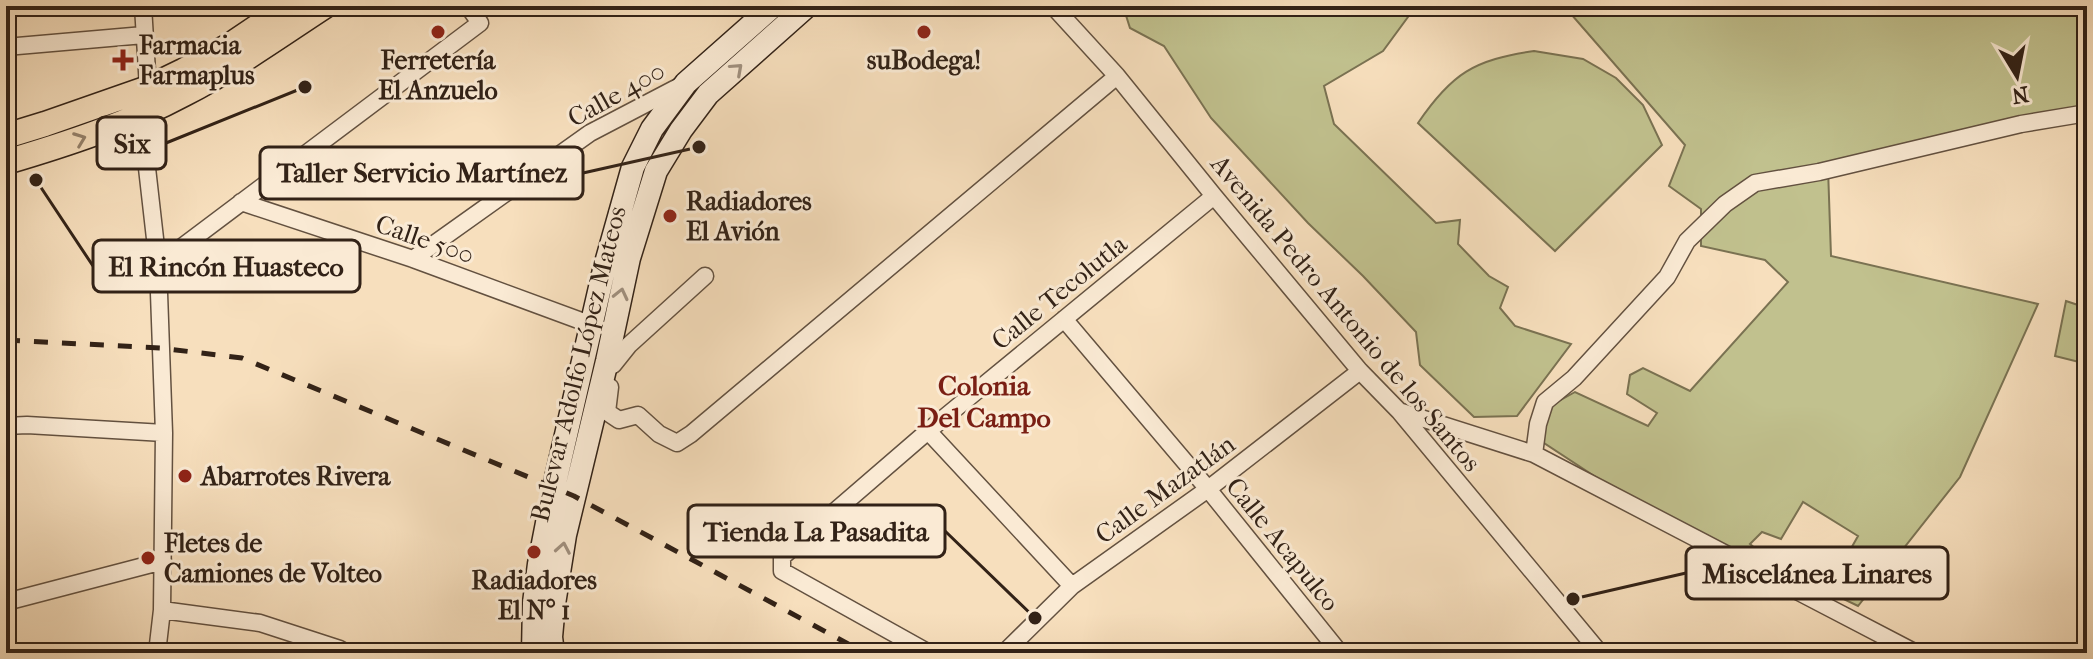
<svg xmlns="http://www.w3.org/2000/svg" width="2093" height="659" font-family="'IM FELL French Canon',serif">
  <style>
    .green { fill: #c1c18e; stroke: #7a7252; stroke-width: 2 }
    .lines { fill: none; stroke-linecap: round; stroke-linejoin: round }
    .street-casing { stroke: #635140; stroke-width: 19 }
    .secondary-casing { stroke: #322217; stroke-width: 25 }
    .primary-casing { stroke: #322217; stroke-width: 27 }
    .street { stroke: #faead4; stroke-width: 16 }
    .secondary { stroke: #faead4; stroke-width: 22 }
    .primary { stroke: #f7dfbd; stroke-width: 24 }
    .rail { stroke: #322217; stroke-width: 5; stroke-dasharray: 14 14; stroke-linecap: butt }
    .oneway { stroke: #a0907f }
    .oneway2 { stroke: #94806a }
    .poi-dot { fill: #8f2418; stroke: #faead4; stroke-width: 3 }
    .labels { text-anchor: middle; stroke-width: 6; stroke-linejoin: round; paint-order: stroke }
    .poi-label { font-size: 26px; font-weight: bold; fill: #322217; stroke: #faead4; text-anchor: start }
    .street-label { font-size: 26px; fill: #322217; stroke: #faead4 }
    .neighbourhood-label { font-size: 28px; font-weight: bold; fill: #7a1f14; stroke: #faead4 }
    .leader { fill: none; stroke: #322217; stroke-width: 3 }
    .callout-dot { fill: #322217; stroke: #faead4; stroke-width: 3 }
    .callout { fill: #faead4; stroke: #322217; stroke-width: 3 }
    .callout-label { font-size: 28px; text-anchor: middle; font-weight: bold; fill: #322217 }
  </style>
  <rect width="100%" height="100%" fill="#f7dfbd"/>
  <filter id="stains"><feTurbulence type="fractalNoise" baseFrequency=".0025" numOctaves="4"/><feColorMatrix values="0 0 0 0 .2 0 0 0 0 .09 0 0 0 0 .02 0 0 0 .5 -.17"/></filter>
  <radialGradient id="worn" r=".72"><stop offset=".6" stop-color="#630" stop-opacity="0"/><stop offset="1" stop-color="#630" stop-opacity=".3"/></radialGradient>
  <path class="green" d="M1123,6H1416L1383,51L1324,86L1334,124L1436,223L1460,220L1458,244L1489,276L1508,287L1500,308L1515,326L1571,344L1517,416L1474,417L1420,365L1416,332L1363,276L1308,223L1211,118L1164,46L1130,28Z
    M1564,6H2087V111L1828,168L1831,256L2038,304L1960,477L1858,606L1827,591L1858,536L1803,502L1781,539L1762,532L1750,544L1762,554L1757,563L1614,489L1538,439L1550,406L1575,392L1648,426L1657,413L1627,394L1630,375L1643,368L1690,391L1788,282L1765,260L1701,246V209L1669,186L1685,145Z
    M1534,51L1583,59L1616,78L1643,105L1662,145L1555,251L1418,123C1452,73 1474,60 1534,51Z
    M2066,301L2087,308V364L2055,356Z"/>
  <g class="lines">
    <g class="street-casing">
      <path id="street" d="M143,6L148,88L141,115L158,265L164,433L162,610L157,653
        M1053,6L1117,76L1214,196L1360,371L1399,411L1600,653
        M6,47L144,35
        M241,202L413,259L592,325
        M413,259L590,133L680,86
        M158,265L480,23L468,6
        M1064,319L1208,489L1340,653
        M613,365L629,345L705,276
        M610,387L607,412L619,420L638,415L659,434L677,443L691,434L1117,76
        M1399,411L1534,454L1916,653
        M6,426L27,425L164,433
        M928,431L1072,586
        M1534,454L1538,424L1545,402L1574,378L1667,277L1687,241L1725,204L1755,183L1819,172L2021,124L2087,113
        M6,602L163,561
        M162,610L260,623L340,649
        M929,653L782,571V557L928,431L1214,196
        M1004,653L1072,586L1208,489L1360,371"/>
    </g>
    <g class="secondary-casing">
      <path id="secondary" d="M533,653L534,603L539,564L554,487L604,270L633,167L652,129L686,83L773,6
        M553,653L551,637L554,604L565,535L607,361L629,258L656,171L681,130L708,94L807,6"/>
    </g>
    <g class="primary-casing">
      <path id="primary" d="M6,136L45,124L148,88L183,71L232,44L288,6
        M6,162C67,144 128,124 184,94C233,69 279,36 325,6"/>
    </g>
    <use href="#street" class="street"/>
    <use href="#secondary" class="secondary"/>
    <use href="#primary" class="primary"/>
    <path class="rail" d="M6,340L160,348L242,358L574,496L865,653"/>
  </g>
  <defs><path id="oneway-chevron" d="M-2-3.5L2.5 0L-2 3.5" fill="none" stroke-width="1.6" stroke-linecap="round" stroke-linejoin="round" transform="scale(2)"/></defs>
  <g class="oneway">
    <use href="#oneway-chevron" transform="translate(737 69) rotate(-42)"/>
    <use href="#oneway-chevron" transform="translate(621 294) rotate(-77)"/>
    <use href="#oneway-chevron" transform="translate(563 548) rotate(-80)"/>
  </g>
  <use class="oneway2" href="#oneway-chevron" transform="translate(80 139) rotate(-21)"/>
  <g class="poi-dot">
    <circle cx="438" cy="32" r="8"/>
    <circle cx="924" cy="32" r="8"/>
    <path d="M119 48h8v8h8v8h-8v8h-8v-8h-8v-8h8z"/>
    <circle cx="670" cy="216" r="8"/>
    <circle cx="185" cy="476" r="8"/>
    <circle cx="534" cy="552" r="8"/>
    <circle cx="148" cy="558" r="8"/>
  </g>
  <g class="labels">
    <g class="poi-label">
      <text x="139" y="54">Farmacia<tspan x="139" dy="30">Farmaplus</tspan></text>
      <text x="438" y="69" text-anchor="middle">Ferretería<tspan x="438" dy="30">El Anzuelo</tspan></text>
      <text x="924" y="69" text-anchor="middle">suBodega!</text>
      <text x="686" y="210">Radiadores<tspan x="686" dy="30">El Avión</tspan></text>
      <text x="201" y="485">Abarrotes Rivera</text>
      <text x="164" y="552">Fletes de<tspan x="164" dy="30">Camiones de Volteo</tspan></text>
      <text x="534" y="589" text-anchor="middle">Radiadores<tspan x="534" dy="30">El N° 1</tspan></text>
    </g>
    <g class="street-label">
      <text transform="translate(616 94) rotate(-29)" y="9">Calle 400</text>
      <text transform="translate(425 239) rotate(19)" y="9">Calle 500</text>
      <text transform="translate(1059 292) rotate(-39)" y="9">Calle Tecolutla</text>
      <text transform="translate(1346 313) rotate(50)" y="9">Avenida Pedro Antonio de los Santos</text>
      <text transform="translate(578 364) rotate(-76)" y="9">Bulevar Adolfo López Mateos</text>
      <text transform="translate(1165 489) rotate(-36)" y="9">Calle Mazatlán</text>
      <text transform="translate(1283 544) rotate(51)" y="9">Calle Acapulco</text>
    </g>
    <g class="neighbourhood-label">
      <text x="984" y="395">Colonia<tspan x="984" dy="32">Del Campo</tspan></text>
    </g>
  </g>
  <path class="leader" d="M305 87L166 143M699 147L583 173M36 180L93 266M1035 618L945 531M1573 599L1686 573"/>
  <g class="callout-dot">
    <circle cx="305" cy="87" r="8"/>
    <circle cx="699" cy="147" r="8"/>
    <circle cx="36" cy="180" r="8"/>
    <circle cx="1035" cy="618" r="8"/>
    <circle cx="1573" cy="599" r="8"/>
  </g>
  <g class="callout">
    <rect x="97" y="117" width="69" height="52" rx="8"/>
    <rect x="260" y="147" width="323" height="52" rx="8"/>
    <rect x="93" y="240" width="267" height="52" rx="8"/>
    <rect x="688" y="505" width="257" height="52" rx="8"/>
    <rect x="1686" y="547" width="262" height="52" rx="8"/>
  </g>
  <g class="callout-label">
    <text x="132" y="153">Six</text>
    <text x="422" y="182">Taller Servicio Martínez</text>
    <text x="226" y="276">El Rincón Huasteco</text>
    <text x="816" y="541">Tienda La Pasadita</text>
    <text x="1817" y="583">Miscelánea Linares</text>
  </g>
  <rect width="2093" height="659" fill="none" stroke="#f7dfbd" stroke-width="32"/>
  <rect x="8" y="8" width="2077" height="643" fill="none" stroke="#322217" stroke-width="4"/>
  <rect x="16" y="16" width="2061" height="627" fill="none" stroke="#322217" stroke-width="2"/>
  <g transform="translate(2017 76) rotate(170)" stroke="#faead4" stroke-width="6" paint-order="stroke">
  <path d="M0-6L14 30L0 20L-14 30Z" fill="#322217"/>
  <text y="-12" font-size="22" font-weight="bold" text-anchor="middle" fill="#322217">N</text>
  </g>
  <rect width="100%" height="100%" filter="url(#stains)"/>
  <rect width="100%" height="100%" fill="url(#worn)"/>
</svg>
